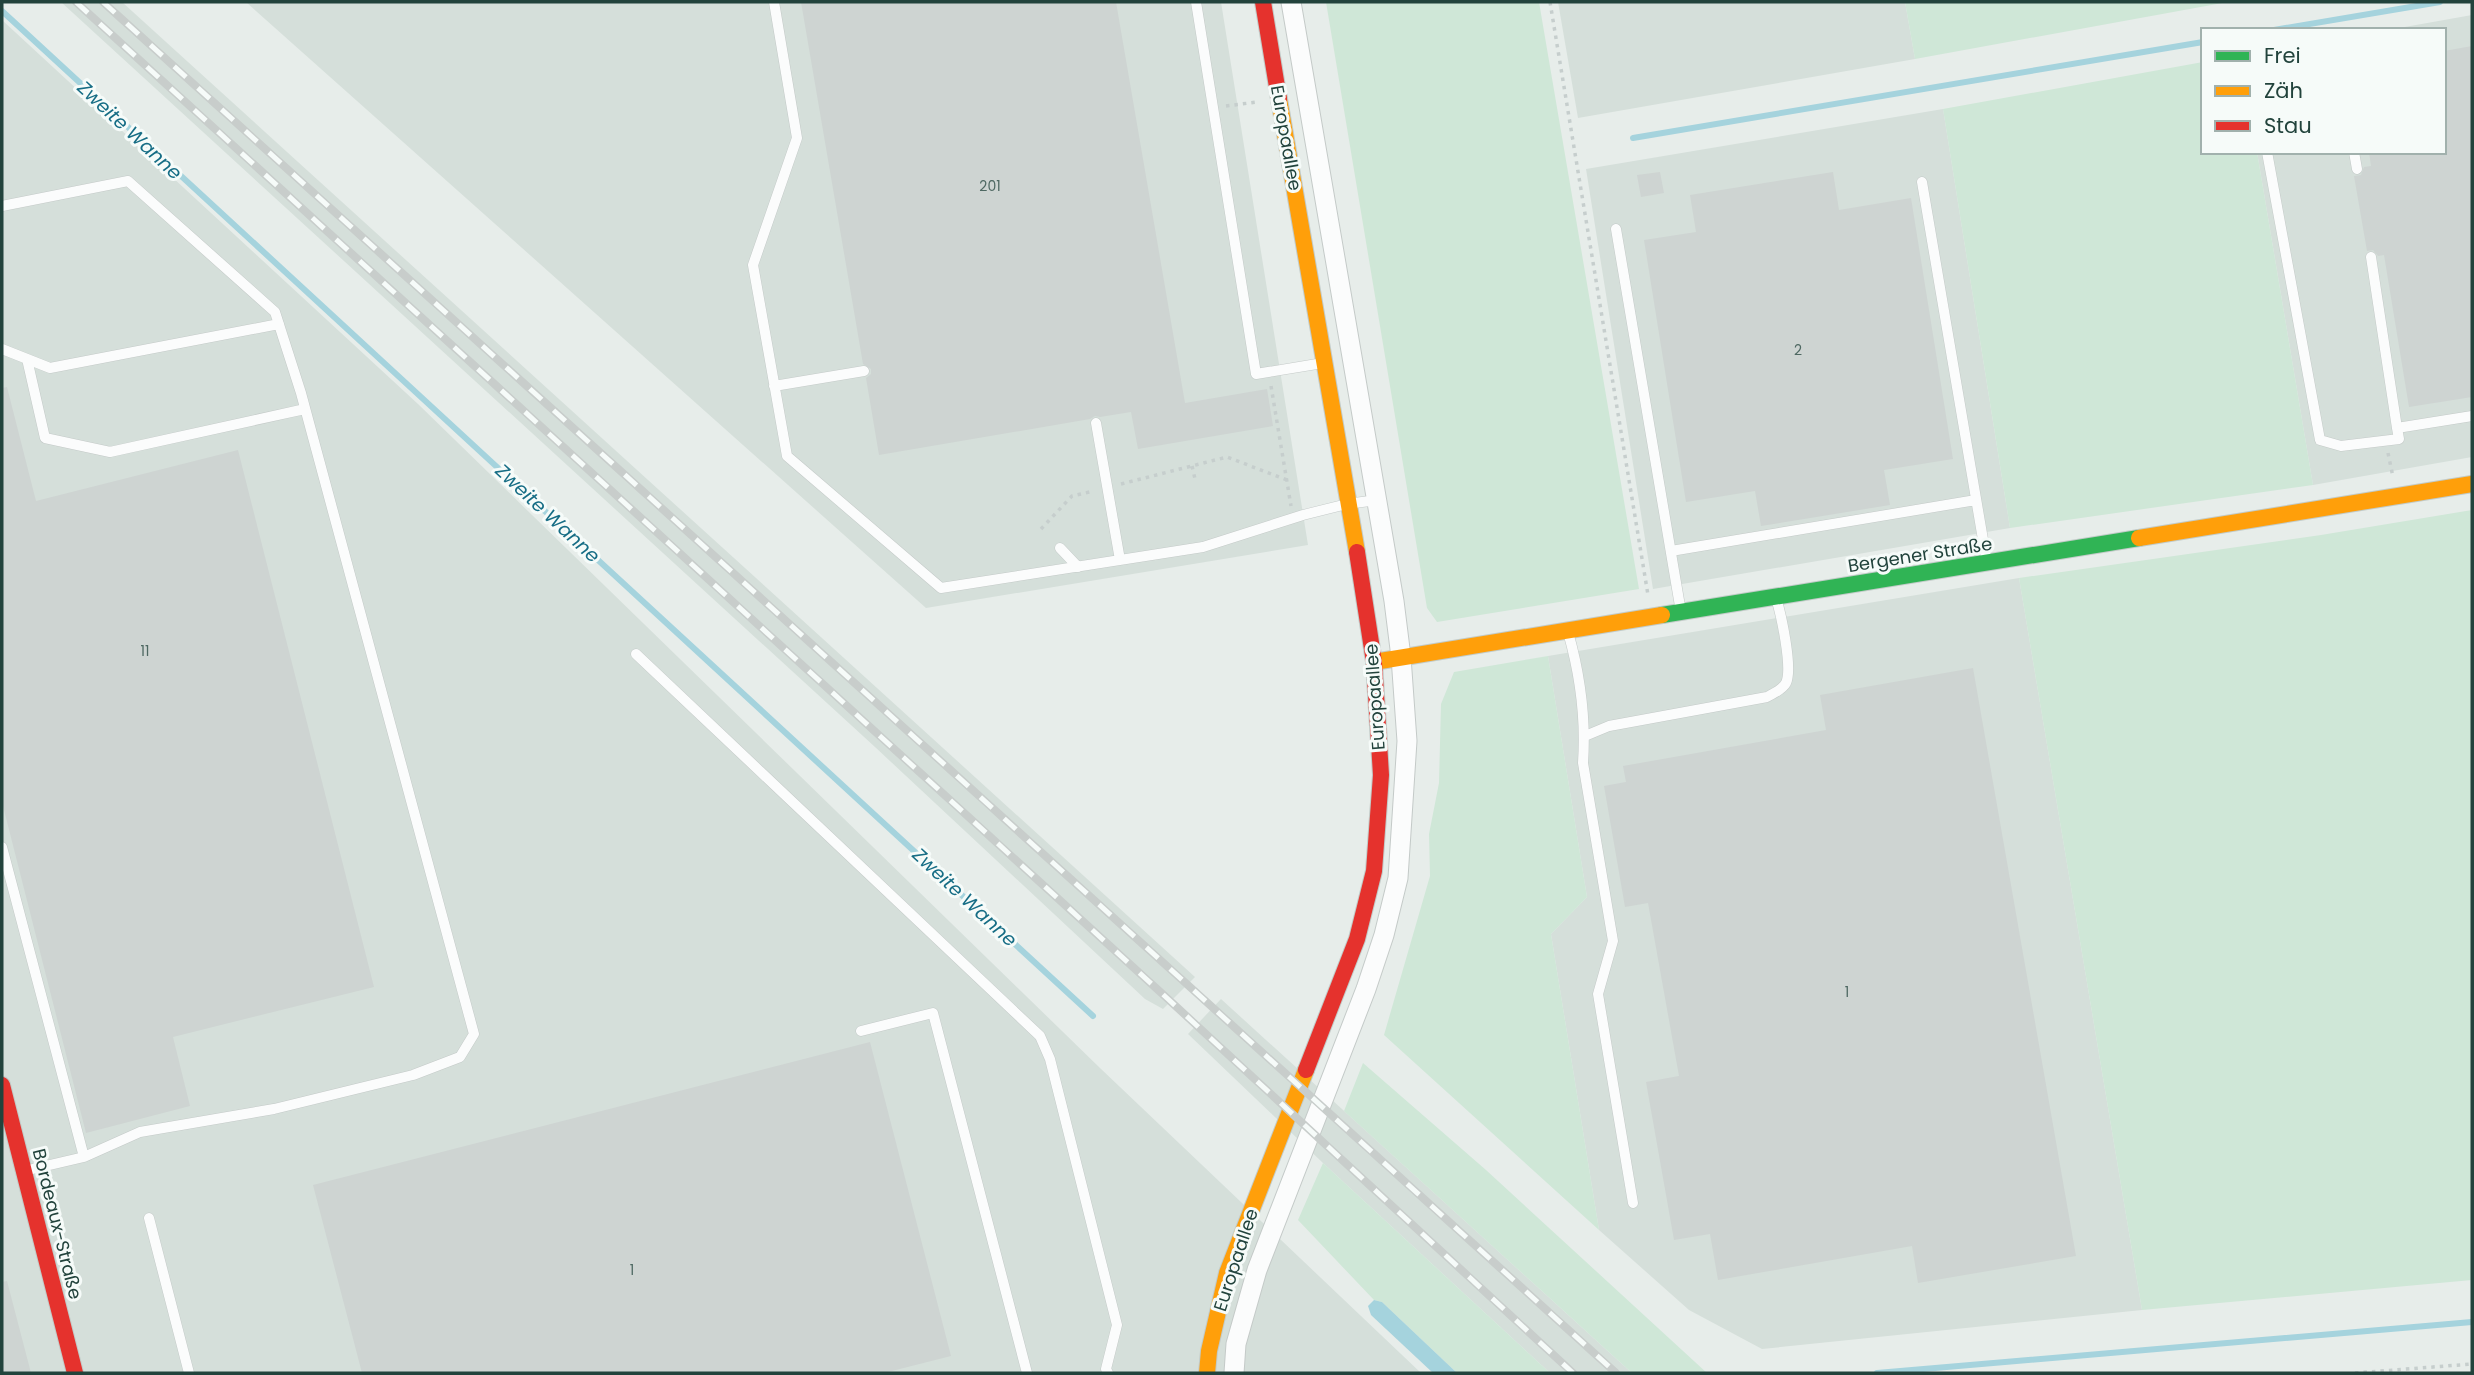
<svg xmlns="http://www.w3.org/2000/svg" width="2474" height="1375" font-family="Poppins,sans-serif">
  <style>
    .built { fill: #d5dfda }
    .green { fill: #cfe7d7 }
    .water { fill: #a5d3dd }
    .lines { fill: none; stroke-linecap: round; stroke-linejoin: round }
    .stream { stroke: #a5d3dd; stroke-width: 6 }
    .building { fill: #ced4d2 }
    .lane-casing { stroke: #c4cac8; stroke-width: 11 }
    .street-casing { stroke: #c4cac8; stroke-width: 21 }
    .fast-casing { stroke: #c2cbc8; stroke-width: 18 }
    .slow-casing { stroke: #c2cbc8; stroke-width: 18 }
    .jam-casing { stroke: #c2cbc8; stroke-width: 18 }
    .path { stroke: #c6cecd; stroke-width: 3.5; stroke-dasharray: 3.5 5; stroke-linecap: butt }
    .lane { stroke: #fbfcfc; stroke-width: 10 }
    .street { stroke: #fbfcfc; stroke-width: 19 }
    .fast { stroke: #30b455; stroke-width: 16 }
    .slow { stroke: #ff9f0a; stroke-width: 16 }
    .jam { stroke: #e5322d; stroke-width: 16 }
    .rail-casing { stroke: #c8cdcb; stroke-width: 8 }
    .rail { stroke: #f6fbf9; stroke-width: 5; stroke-dasharray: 16; stroke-linecap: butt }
    .labels { text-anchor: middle; stroke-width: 6; stroke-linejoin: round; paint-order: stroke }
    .number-label { font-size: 14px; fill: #4e6862 }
    .street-label { font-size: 18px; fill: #22433c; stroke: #f6fbf9 }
    .water-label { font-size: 19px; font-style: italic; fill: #166d85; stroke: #f6fbf9 }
  </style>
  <rect width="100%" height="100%" fill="#e7edea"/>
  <path class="built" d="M61,2H122L1195,977L1163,1009L1145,999L875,747Z
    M246,2H1221L1308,545L926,608Z
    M1558,2H1905L1915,59L1578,118Z
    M2472,15V457L2313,485L2257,152H2444V30H2388Z
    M2,20L418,404L1100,1068L1421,1373H2Z
    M1943,109L2010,528L1653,589L1586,169Z
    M2019,578L2142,1310L1762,1349L1689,1310L1599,1230L1551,934L1587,897L1548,656Z
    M1221,999L1632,1373H1550L1323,1163L1188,1034Z"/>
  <path class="green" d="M1326,2H1539L1639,589L1437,622L1427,608Z
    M1905,2H2228L1915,59Z
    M2203,62V152H2257L2313,485L2010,528L1943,109Z
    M2472,510V1280L2142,1310L2019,578L2321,535Z
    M1548,656L1587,897L1551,934L1599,1230L1384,1035L1430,876L1429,834L1439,783L1441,704L1454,672Z
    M1363,1063L1486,1170L1707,1373H1632L1344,1111Z
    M1323,1163L1550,1373H1457L1382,1302L1374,1300L1298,1220Z"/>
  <path class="water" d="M1374,1300L1382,1302L1457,1373H1433L1371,1315L1368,1306Z"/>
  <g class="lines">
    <path class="stream" d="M2,11L1093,1016
      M2274,30L2440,2
      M1633,138L2203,42
      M1877,1373L2472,1322"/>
  </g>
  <path class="building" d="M801,2H1116L1185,403L1267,389L1273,426L1138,449L1131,412L1100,417L1095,416L1090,419L879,455L866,378L871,374V369L863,364Z
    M2472,46V397L2409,407L2384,255L2378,256L2373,250L2367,251L2354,176L2361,175L2364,167L2371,166L2369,152H2444V51Z
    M1660,172L1664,193L1641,197L1637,175Z
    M1833,172L1839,210L1911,198L1953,459L1884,470L1890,505L1761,526L1755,491L1686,502L1644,240L1696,232L1690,195Z
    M7,387L36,501L238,450L374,987L173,1037L190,1106L86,1133L2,802V388Z
    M1973,668L2076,1256L1918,1283L1912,1246L1718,1280L1710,1234L1674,1240L1646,1082L1679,1076L1648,903L1625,907L1604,786L1626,782L1623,766L1826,730L1820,695Z
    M870,1042L951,1356L884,1373H362L313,1185Z
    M7,1281L31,1373H2V1282Z"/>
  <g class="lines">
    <g class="lane-casing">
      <path id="lane" d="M774,2L797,138L753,265L787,456L941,588L1203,547L1303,515L1347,504L1377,500
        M1196,2L1256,374L1323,363
        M2267,152L2320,440L2341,446L2399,439L2397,428
        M2354,152L2357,169
        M1922,182L1987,563
        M2,206L128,181L275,312L301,393L474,1034L460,1057L413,1075L274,1109L140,1132L84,1157
        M1616,229L1681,612
        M2371,257L2397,428L2472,416
        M2,349L50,368L279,324
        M27,359L45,438L110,452L305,409
        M774,386L864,371
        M1096,423L1120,560
        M1060,548L1078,567
        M1671,551L1976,500
        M1568,632C1580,674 1586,719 1583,763L1613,941L1598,994L1633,1203
        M636,654L1040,1036L1050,1059L1117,1325L1106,1369L1108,1373
        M1585,736L1609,726L1767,697C1774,693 1782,690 1786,683C1793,668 1781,614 1776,598
        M2,847L84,1157L24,1171
        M861,1031L933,1013L1027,1373
        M149,1218L189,1373"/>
    </g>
    <g class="street-casing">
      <path id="street" d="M1234,1373L1236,1344L1257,1270L1366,989L1384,935L1398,878L1407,741L1401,657L1394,601L1291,2"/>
    </g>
    <g class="fast-casing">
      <path id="fast" d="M1662,615L2139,538"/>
    </g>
    <g class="slow-casing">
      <path id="slow" d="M1279,99L1357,552
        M2139,538L2472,484
        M1374,662L1662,615
        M1207,1373L1209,1351L1227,1273L1306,1070"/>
    </g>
    <g class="jam-casing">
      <path id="jam" d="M1263,2L1279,99
        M1306,1070L1357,939L1374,871L1381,775L1374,662L1357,552
        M2,1085L75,1373"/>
    </g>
    <path class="path" d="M1550,2L1648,595
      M1226,106L1257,102
      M1271,386L1291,506
      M2388,453L2393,477
      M1192,466L1195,479
      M1121,484L1227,457L1287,480
      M1041,529L1072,496L1094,491
      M2355,1373L2472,1364"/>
    <use href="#lane" class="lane"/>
    <use href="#street" class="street"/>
    <use href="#fast" class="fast"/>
    <use href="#slow" class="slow"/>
    <use href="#jam" class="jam"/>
    <g class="rail-casing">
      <path id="rail" d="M76,2L1168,999L1573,1373
        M103,2L1616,1373"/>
    </g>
    <use href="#rail" class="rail"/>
  </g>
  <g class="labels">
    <g class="number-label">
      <text x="990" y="191">201</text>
      <text x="1798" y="355">2</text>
      <text x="145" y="656">11</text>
      <text x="1847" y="997">1</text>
      <text x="632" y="1275">1</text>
    </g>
    <g class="street-label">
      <text transform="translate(1286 138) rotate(80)" y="6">Europaallee</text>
      <text transform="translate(1920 555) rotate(-9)" y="6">Bergener Straße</text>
      <text transform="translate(1375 697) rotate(-94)" y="6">Europaallee</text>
      <text transform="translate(57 1224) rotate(76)" y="6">Bordeaux-Straße</text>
      <text transform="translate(1236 1260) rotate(-72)" y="6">Europaallee</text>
    </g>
    <g class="water-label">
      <text transform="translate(130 130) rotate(43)" y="7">Zweite Wanne</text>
      <text transform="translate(548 513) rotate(43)" y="7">Zweite Wanne</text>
      <text transform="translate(965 897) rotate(43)" y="7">Zweite Wanne</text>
    </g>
  </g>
  <rect width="2474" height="1375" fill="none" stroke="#22433c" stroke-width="7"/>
  <rect x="2201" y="28" width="245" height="126" fill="#f6fbf9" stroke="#a1b1ad" stroke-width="2"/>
  <rect x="2215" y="51" width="35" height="10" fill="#30b455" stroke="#a1b1ad" stroke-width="2"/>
  <text x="2264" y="63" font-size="21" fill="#22433c">Frei</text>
  <rect x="2215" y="86" width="35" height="10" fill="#ff9f0a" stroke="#a1b1ad" stroke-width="2"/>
  <text x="2264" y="98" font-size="21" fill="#22433c">Zäh</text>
  <rect x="2215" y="121" width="35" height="10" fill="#e5322d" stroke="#a1b1ad" stroke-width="2"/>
  <text x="2264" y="133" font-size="21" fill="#22433c">Stau</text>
</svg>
